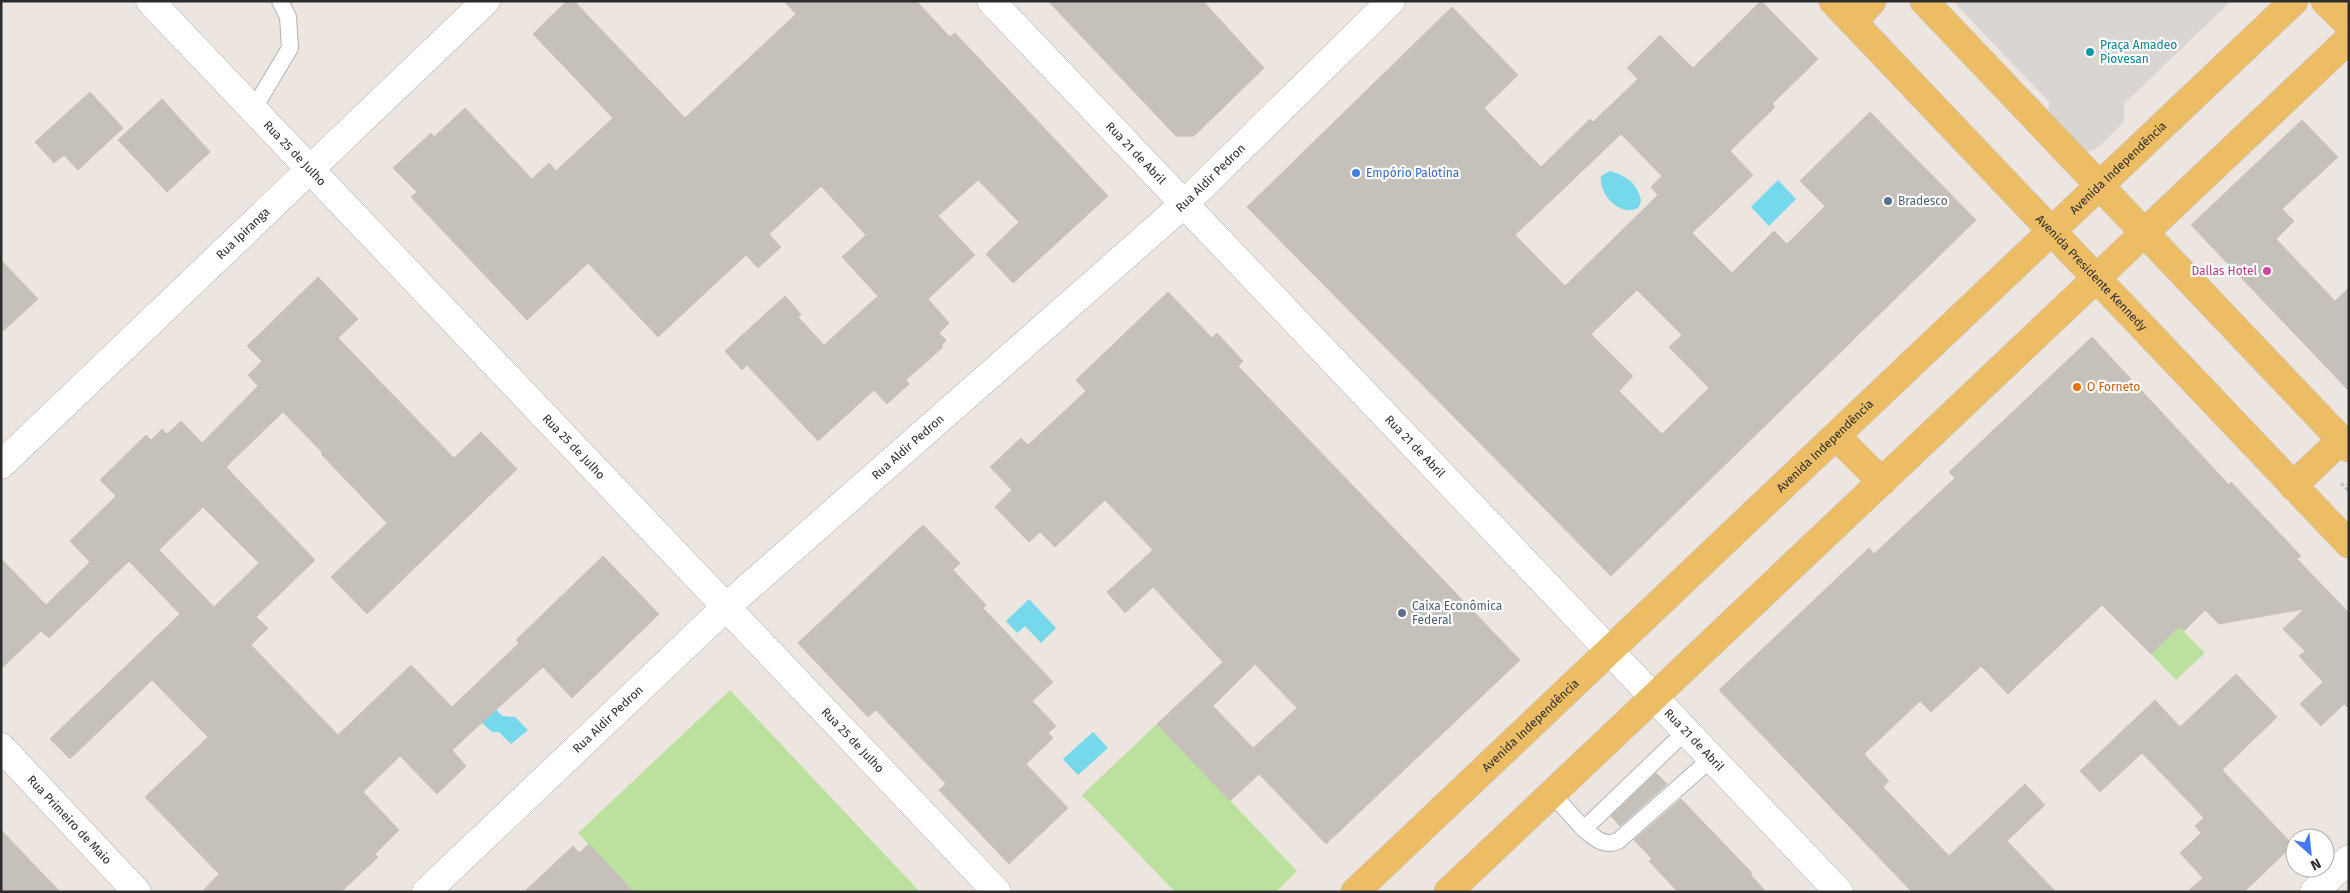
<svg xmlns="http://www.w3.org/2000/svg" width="2350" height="893" font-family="'Fira Sans',sans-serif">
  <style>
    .green { fill: #bce19e }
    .plaza { fill: #d9d5d2 }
    .water { fill: #76d9eb }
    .building { fill: #c6c0ba; stroke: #c9c1b8; fill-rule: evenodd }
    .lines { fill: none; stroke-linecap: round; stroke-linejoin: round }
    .service-casing { stroke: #afb3bc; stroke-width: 18 }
    .minor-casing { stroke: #afb3bc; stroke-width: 29 }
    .tertiary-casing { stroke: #afb3bc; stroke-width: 29 }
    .primary-casing { stroke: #c4c4c4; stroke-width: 29 }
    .path { stroke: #c4c4c4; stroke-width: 3; stroke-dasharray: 4 2.5; stroke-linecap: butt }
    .service { stroke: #fff; stroke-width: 16 }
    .minor { stroke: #fff; stroke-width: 28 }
    .tertiary { stroke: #fff; stroke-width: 28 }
    .primary { stroke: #ecbd65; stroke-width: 28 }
    .culture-dot { fill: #0f9aa8; stroke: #fff; stroke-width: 2 }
    .shop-dot { fill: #3f7fe0; stroke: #fff; stroke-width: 2 }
    .service-dot { fill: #5c6f8a; stroke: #fff; stroke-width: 2 }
    .hotel-dot { fill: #d1479c; stroke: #fff; stroke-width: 2 }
    .food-dot { fill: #e8710a; stroke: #fff; stroke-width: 2 }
    .labels { text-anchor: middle; stroke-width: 4.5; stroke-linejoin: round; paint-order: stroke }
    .culture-label { font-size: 12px; fill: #0d838f; stroke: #fff; text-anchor: start }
    .street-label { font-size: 12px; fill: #2c2c2c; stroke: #fff }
    .shop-label { font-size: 12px; fill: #366cbe; stroke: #fff; text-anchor: start }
    .service-label { font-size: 12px; fill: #4e5e75; stroke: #fff; text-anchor: start }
    .hotel-label { font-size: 12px; fill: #b23c85; stroke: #fff; text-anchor: end }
    .food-label { font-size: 12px; fill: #c56008; stroke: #fff; text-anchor: start }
  </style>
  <rect width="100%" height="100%" fill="#ede5df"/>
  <path class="green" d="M2179,627L2205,653L2176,680L2151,654Z
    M730,690L920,892H634L578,833Z
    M1157,724L1297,871L1276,892H1175L1082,795Z"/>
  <path class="plaza" d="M1953,1H2231L2124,104V122L2099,147L2090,151H2081L2049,121V102Z"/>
  <path class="water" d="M1610,171C1627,176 1637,183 1641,200L1639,207C1621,219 1598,194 1601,176Z
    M1778,180L1796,199L1769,226L1751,207Z
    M1029,599L1056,628L1041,643L1025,626L1017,633L1006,621Z
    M494,707L502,716L515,717L528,730L511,744L499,732H492L480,721Z
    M1093,732L1108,748L1078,775L1063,759Z"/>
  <path class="building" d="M567,1H574L685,118L796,14L784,1H916L950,37L955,33L1108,196L1013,283L986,254L1019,222L978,180L938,216L975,255L928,299L949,323L939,333L946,340L941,346L943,347L906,380L909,384L887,404L874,390L818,441L747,365L742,370L725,351L785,296L801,314L798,317L824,345L878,296L842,257L866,235L821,186L769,234L781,247L758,268L746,255L658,337L588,263L527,320L411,197L417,192L393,168L431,133L434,137L465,108L532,179L549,163L556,171L613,118L533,34Z
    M1048,1H1203L1264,68L1194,136H1176Z
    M1761,1L1818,59L1772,104L1775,107L1730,151L1753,175L1692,233L1732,273L1774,231L1787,244L1825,206L1800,181L1870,112L1976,220L1611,576L1247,207L1452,7L1518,75L1484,108L1541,167L1590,119L1593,122L1638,79L1627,68L1660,35L1693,68ZM1621,134L1662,176L1651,187L1658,195L1565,286L1515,235ZM1637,290L1682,335L1669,347L1709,388L1662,434L1619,391L1633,376L1591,334Z
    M90,92L123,128L78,170L64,155L54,163L35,142Z
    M162,99L210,152L167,192L118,140Z
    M2302,120L2338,157L2282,209L2294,221L2276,239L2335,301L2349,288V391L2191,225Z
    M1,260L38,299L1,333Z
    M318,277L358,319L338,338L454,458L481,432L517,469L367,614L331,577L387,523L321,454L322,452L283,412L226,467L315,560L256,617L268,628L251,645L338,735L411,665L452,707L519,643L516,640L603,556L659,614L572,698L543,667L452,750L466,766L437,794L400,756L363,792L399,830L375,854L378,857L341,892H202L219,874L145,797L208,737L152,680L70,759L50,739L180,614L129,561L49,638L41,631L1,669V559L46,605L90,562L70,541L116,496L100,480L146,435L151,440L162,429L167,434L181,421L202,443L258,386L248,375L262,361L247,346ZM203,507L259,563L214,607L159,550Z
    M1168,292L1212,338L1217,333L1243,361L1238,366L1520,660L1326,844L1259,774L1230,801L1157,724L1223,662L1153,587L1125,613L1107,592L1153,550L1105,500L1055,547L1040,532L1029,542L995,507L1012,490L990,467L1021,438L1028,445L1086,391L1076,380ZM1255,664L1297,708L1253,748L1213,706Z
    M2092,337L2229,485L2231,482L2301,556L2297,559L2349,613V709L2344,704L2321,726L2300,704L2323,682L2299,656L2305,651L2283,629L2304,609L2219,624L2205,610L2184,631L2179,627L2151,654L2102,605L2008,694L1981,666L1931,712L1920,701L1864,754L1889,781L1883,787L1949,856L2025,784L2045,805L2007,841L2056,892H1912L1719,690L1869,548L1874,554L1955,478L1949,472Z
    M923,525L960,563L953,570L986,605L983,608L1053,682L1032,701L1056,726L1048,733L1053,738L1026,764L1068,808L1009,864L939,790L946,784L876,710L868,717L798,643Z
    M2236,674L2277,717L2222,770L2293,845L2244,892H2187L2203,878L2180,853L2201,833L2195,826L2204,818L2142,753L2100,792L2080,771L2155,700L2180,727Z
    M1656,773L1667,784L1620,826L1611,816Z
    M1681,799L1752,873L1750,874L1766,892H1678L1649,861L1652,859L1634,840Z
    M1,830L60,892H1Z
    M589,844L634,892H524L573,846L579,853Z"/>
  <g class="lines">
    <g class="service-casing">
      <path id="service" d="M253,110L290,48L288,17L280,1
        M1552,794L1584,829L1686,731
        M1584,829C1595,838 1603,847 1618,841L1712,758"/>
    </g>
    <g class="minor-casing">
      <g id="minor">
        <path id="s1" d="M150,1L997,892"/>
        <path id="s2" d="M991,1L1839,892"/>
        <path id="s3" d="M1,465L486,1"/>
        <path id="s4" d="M426,892L726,607L1184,204L1391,1"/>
        <path d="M2314,892L2349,859"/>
      </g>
    </g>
    <g class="tertiary-casing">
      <g id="tertiary">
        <path id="s5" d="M1,747L137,892"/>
      </g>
    </g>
    <g class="primary-casing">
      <g id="primary">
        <path id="s6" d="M1833,1L2349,544"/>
        <path d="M1924,1L2349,448"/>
        <path d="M2325,1L2349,25"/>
        <path d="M1853,22L1872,1"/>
        <path d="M1836,436L1882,482"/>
        <path d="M2293,486L2341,440"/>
        <path id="s7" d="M1355,892L2294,1"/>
        <path d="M1448,892L2349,39"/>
      </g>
    </g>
    <path class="path" d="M2341,483L2349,492"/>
    <use href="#service" class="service"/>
    <use href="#minor" class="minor"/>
    <use href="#tertiary" class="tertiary"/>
    <use href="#primary" class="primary"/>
  </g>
  <circle class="culture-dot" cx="2090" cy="52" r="5"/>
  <circle class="shop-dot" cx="1356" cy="173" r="5"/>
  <g class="service-dot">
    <circle cx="1888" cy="201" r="5"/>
    <circle cx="1402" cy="613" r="5"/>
  </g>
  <circle class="hotel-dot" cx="2267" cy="271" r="5"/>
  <circle class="food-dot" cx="2077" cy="387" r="5"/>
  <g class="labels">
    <g class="culture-label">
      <text x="2100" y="49">Praça Amadeo<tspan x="2100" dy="14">Piovesan</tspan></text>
    </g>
    <g class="street-label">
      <text dy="4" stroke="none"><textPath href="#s1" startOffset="210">Rua 25 de Julho</textPath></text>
      <text dy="4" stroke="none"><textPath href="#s2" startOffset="210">Rua 21 de Abril</textPath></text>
      <text dy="4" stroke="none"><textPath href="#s7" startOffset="1052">Avenida Independência</textPath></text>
      <text dy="4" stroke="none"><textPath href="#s4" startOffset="1061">Rua Aldir Pedron</textPath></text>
      <text dy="4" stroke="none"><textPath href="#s3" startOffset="335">Rua Ipiranga</textPath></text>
      <text dy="4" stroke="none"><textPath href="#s6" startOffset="375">Avenida Presidente Kennedy</textPath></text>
      <text dy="4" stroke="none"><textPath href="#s1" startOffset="615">Rua 25 de Julho</textPath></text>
      <text dy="4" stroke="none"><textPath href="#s2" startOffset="615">Rua 21 de Abril</textPath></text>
      <text dy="4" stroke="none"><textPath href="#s4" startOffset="656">Rua Aldir Pedron</textPath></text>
      <text dy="4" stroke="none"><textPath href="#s7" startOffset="648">Avenida Independência</textPath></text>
      <text dy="4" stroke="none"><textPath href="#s4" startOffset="251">Rua Aldir Pedron</textPath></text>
      <text dy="4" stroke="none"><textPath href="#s7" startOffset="242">Avenida Independência</textPath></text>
      <text dy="4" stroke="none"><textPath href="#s1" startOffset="1020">Rua 25 de Julho</textPath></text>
      <text dy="4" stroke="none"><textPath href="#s2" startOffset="1020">Rua 21 de Abril</textPath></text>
      <text dy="4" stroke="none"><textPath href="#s5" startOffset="100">Rua Primeiro de Maio</textPath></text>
    </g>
    <g class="shop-label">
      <text x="1366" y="177">Empório Palotina</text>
    </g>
    <g class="service-label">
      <text x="1898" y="205">Bradesco</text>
      <text x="1412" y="610">Caixa Econômica<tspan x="1412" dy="14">Federal</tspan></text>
    </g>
    <g class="hotel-label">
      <text x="2257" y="275">Dallas Hotel</text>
    </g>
    <g class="food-label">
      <text x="2087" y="391">O Forneto</text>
    </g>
  </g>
  <rect width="2350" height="893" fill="none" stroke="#2c2c2c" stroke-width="5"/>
  <g transform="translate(2310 853) rotate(153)"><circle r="24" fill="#ffffff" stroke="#ababab"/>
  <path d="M0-4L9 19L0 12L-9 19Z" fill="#4579f3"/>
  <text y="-8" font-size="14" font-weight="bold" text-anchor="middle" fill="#2c2c2c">N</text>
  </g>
</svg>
